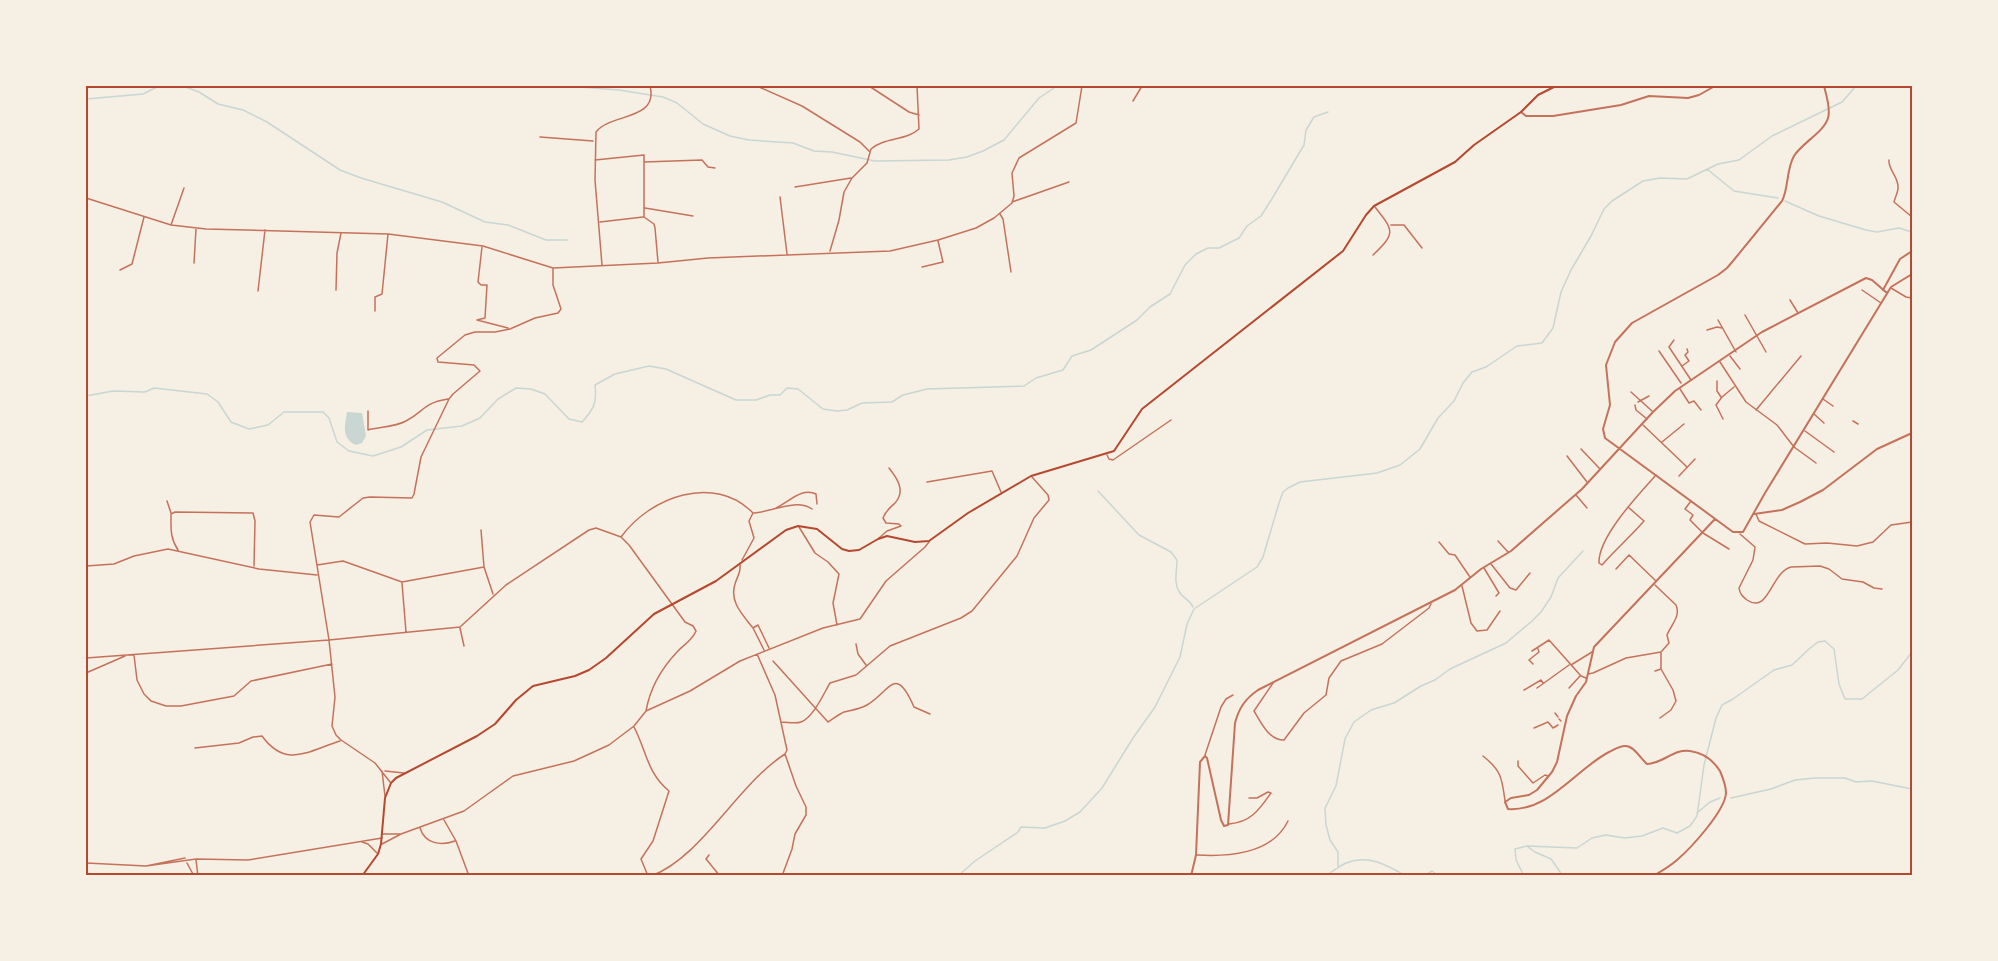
<svg xmlns="http://www.w3.org/2000/svg" width="1998" height="961" font-family="Lora,serif">
  <style>
    .water { fill: #c9d6d2 }
    .lines { fill: none; stroke-linecap: round; stroke-linejoin: round }
    .stream { stroke: #c9d6d2; stroke-width: 1.5 }
    .pedestrian { stroke: #c5725c; stroke-width: 1.5 }
    .minor { stroke: #c5725c; stroke-width: 1.5 }
    .tertiary { stroke: #c5725c; stroke-width: 2 }
    .secondary { stroke: #b5482f; stroke-width: 2 }
    .neatline { fill: none; stroke: #b5482f; stroke-width: 2 }
  </style>
  <rect width="100%" height="100%" fill="#f6efe4"/>
  <path class="water" d="M347,412L362,413L366,436L362,443L356,445C341,438 345,426 347,412Z"/>
  <g class="lines">
    <path class="stream" d="M183,86L199,92L218,104L243,110L267,122L340,170L361,178L442,202L485,222L508,225L546,240H567
      M567,86L619,90L663,97L677,103L703,124L730,136L749,140L793,143L814,151L832,152L875,161L949,160L967,157L983,151L1004,140L1039,98L1054,88
      M86,99L143,94L159,86
      M1707,169L1734,191L1778,198
      M1785,201L1819,216L1866,230L1877,232L1899,228L1912,232
      M86,396L113,391L145,392L154,388L207,394L218,402L231,422L249,429L268,425L284,412H323L329,418L337,442L349,451L373,456L401,447L427,430L462,426L480,418L498,399L516,388L531,389L545,394L569,419L582,422C594,409 597,403 595,385L615,374L649,366L666,369L736,400H756L770,395H780L787,388L798,389L823,409L837,411L847,410L862,403L892,402L903,395L927,389L1024,386L1036,378L1063,370L1072,356L1091,350L1137,320L1150,307L1170,294L1185,265L1196,254L1208,248H1219L1239,238L1247,226L1261,216L1273,197L1304,145L1306,130L1314,117L1328,112
      M1098,491L1139,535L1171,552L1177,560C1177,572 1173,583 1180,593C1184,599 1190,600 1193,607
      M1731,798L1771,789L1795,780L1815,778H1845L1856,782L1872,781L1912,789
      M1697,813L1710,802L1720,798
      M1528,847L1535,852L1551,859L1563,876
      M1338,868V852L1330,840L1326,825L1325,808L1336,786L1345,739L1354,722L1371,710L1394,703L1421,686L1435,680L1450,669L1506,643L1532,621L1541,612L1551,597L1558,578L1583,551
      M958,876L975,861L1018,832L1021,827L1045,828L1065,821L1080,812L1102,788L1133,738L1155,707L1180,657L1187,624L1194,609L1257,567L1263,557L1279,503L1283,492L1288,488L1300,482L1377,473L1400,465L1420,449L1438,418L1454,401L1463,383L1472,372L1486,367L1517,346L1542,343L1553,328L1561,292L1571,270L1591,236L1604,209L1612,201L1643,181L1660,178L1687,179L1718,164L1739,160L1772,136L1842,102L1856,86
      M1325,876C1332,872 1339,866 1346,863C1368,854 1387,865 1406,876
      M1424,876L1432,871L1439,876
      M1524,876L1516,860L1515,849L1527,846L1577,848L1592,838L1606,835L1625,838L1642,836L1663,828L1677,833L1690,826L1697,816L1704,765L1716,718L1722,705L1733,699L1774,670L1792,665L1809,649L1818,642L1825,641L1834,649L1839,684L1845,699H1862L1898,670L1912,652"/>
    <path class="pedestrian" d="M196,860L198,876"/>
    <path class="minor" d="M757,86L802,106L860,142L869,151
      M869,86L909,112L919,115
      M1133,101L1142,86
      M540,137L593,141
      M595,160L644,155V162L702,160L708,167L715,168
      M1889,160C1888,170 1899,177 1898,188C1898,192 1895,198 1894,202L1912,217
      M644,162V217L654,224L655,228L658,262
      M795,187L851,178
      M780,197L787,254
      M86,198L171,225L206,229L388,234L483,246L553,268L658,263L708,258L890,251L938,240L976,228L994,218L1012,203L1014,196L1012,173L1019,158L1076,123L1082,86
      M1012,202L1069,182
      M645,208L693,216
      M1000,214L1003,219L1011,272
      M600,222L643,217
      M171,225L184,188
      M1391,225H1404L1422,248
      M482,247L478,282L481,285H487L485,318L477,320L508,328
      M830,251L839,220L844,192L852,178L867,163L871,149C885,137 906,141 919,129L917,86
      M1373,255C1396,233 1394,231 1375,207
      M194,263L196,229
      M602,265L595,180L596,132C610,113 659,121 650,86
      M922,267L943,262L938,241
      M120,270L132,264L144,217
      M1891,288L1906,297L1912,298
      M336,290L337,253L341,233
      M1862,290L1881,303
      M258,291L265,230
      M1790,300L1798,313
      M375,311V297L382,294L388,234
      M1745,315L1766,352
      M1718,320L1736,352
      M1707,330L1717,327L1722,328
      M1674,340L1669,347L1691,380
      M1659,351L1681,383
      M1730,356L1740,369
      M1720,362L1746,402L1777,425L1794,447L1816,463
      M1682,366L1689,361L1685,355L1688,352L1687,349
      M1717,381V391L1721,397
      M1680,389L1689,403L1694,401L1701,410
      M1631,392L1652,411
      M1823,399L1833,406
      M1638,402L1649,396
      M1635,405L1636,410L1647,419
      M1756,410L1801,356
      M368,411V430C380,427 395,427 406,421C425,411 423,403 448,399
      M1814,414L1824,423
      M1723,419L1716,405L1722,397L1734,387
      M1853,421L1858,424
      M1643,425L1687,467
      M1805,431L1834,452
      M1662,442L1684,424
      M1581,449L1600,469
      M1107,455L1109,459L1113,460L1171,420
      M1567,456L1587,482
      M1679,476L1695,459
      M927,482L992,471L1001,492
      M1576,495L1587,508
      M167,501L171,513
      M1691,501L1685,509L1693,515L1690,520L1703,533L1729,549
      M1628,507L1644,521C1630,537 1616,549 1602,565L1599,563C1598,537 1639,494 1656,475
      M776,508C789,502 802,487 816,494L817,504
      M754,513C772,512 796,498 812,509
      M1756,514L1759,521L1805,544L1827,543L1857,546L1873,542L1891,525L1912,522
      M799,527L815,553L828,562L839,574L833,603L837,625
      M481,530L484,567L493,594
      M1740,534L1755,547L1753,560L1739,588C1740,594 1742,596 1747,600C1769,615 1771,572 1791,567L1820,566L1829,569L1842,579L1863,582L1874,588L1882,589
      M621,537C650,497 714,473 753,513L749,521L754,538L742,560
      M879,538L887,531L901,526L899,524L886,523L883,518C886,510 890,508 895,503C906,491 897,478 889,468
      M1498,541L1508,552
      M1439,542L1449,554L1455,555L1470,577
      M178,550C170,538 171,529 171,514L175,512L253,513L255,521L254,566
      M1491,564L1510,588L1516,590L1530,573
      M317,565L343,561L402,582L484,567
      M740,565C741,572 737,577 735,584C729,602 743,615 753,628
      M86,566L114,564L134,556L168,549L259,569L317,575
      M1484,568L1499,593L1496,596
      M1616,569L1629,555L1656,581
      M402,583L406,632
      M1462,586L1471,623L1477,631L1487,630L1500,611
      M460,628L464,646
      M856,644L858,654L866,665
      M764,650L753,628L758,625L769,648
      M1532,651L1549,640L1581,676L1586,678
      M757,654L775,695L787,750L785,754L796,786L806,807V815L795,834L792,849L782,876
      M134,655L137,680L144,694L151,701L166,706H181L234,696L251,681L332,664
      M86,658L329,640L460,627L506,585L589,530L596,528L621,537L629,545L685,622L693,626L696,631C692,641 683,645 677,652C661,669 650,688 646,711
      M773,661L828,722C833,719 839,714 844,712C852,710 860,709 867,705C890,692 895,663 914,707L930,714
      M1533,664L1529,660L1539,652L1538,649
      M1571,665L1592,652
      M1655,671L1661,669V653
      M86,673L125,656
      M1588,674L1593,673L1626,658L1661,652L1669,643L1667,635C1671,625 1681,616 1676,605L1655,585
      M1273,683L1254,711C1261,723 1269,740 1284,740L1304,713L1326,695L1329,678L1341,661L1382,644L1429,608L1431,604
      M1537,688L1569,665
      M1569,688L1580,676
      M1524,690L1541,680L1543,683
      M1555,713L1558,717
      M1660,718L1671,710L1676,701L1673,690L1661,669
      M1559,719L1561,721
      M781,722C787,722 796,724 801,722C813,718 824,693 830,683L856,675L890,646L961,618L972,611L1017,556L1034,518L1049,500L1048,495L1032,477
      M634,727C647,752 647,773 669,791L653,841L641,859L648,876
      M1534,728L1548,722L1553,728L1558,725
      M195,748L239,743L253,737L262,736C286,769 308,751 340,741
      M1205,755L1221,707L1226,699L1233,695
      M1483,756C1502,771 1502,779 1505,801
      M1518,761V766L1533,783L1545,775L1548,776
      M382,771L385,796
      M385,771L404,773
      M390,782L375,763L341,740L336,735L332,726L335,697L329,640L310,522L314,515L339,517L363,498L370,497L412,498L414,494L421,457L449,399L453,394L480,371L474,365L438,362L437,358L465,335L475,332H495L510,329L535,318L558,313L561,309L553,285V268
      M444,820L456,841L469,876
      M1229,824C1251,822 1259,810 1271,793L1268,792L1257,798H1249
      M420,828C425,844 441,846 455,841
      M382,834H400
      M362,842L368,844L377,853
      M382,844L401,834L464,811L513,776L574,761L609,745L634,726L646,711L690,691L740,661L823,628L860,619L886,581L925,547L929,542
      M709,855L706,859L720,876
      M1197,855C1230,857 1272,854 1288,821
      M86,863L146,866L196,859L248,860L382,838
      M187,863L194,876
      M146,866L185,858
      M651,876C701,858 738,784 785,754"/>
    <path class="tertiary" d="M1824,86C1826,94 1831,109 1828,118C1824,132 1802,143 1794,156C1786,170 1789,187 1782,201L1733,261L1727,268L1718,275L1632,323L1615,342L1606,365L1610,405L1603,429L1605,438L1733,532H1743L1765,493L1891,287L1912,274
      M1521,112L1526,116H1553L1621,105L1649,96L1688,98L1699,95L1715,86
      M1883,290L1900,259L1912,251
      M1754,514L1782,510L1800,502L1823,490L1877,449L1912,433
      M1191,876L1196,855L1200,762L1205,756L1207,758L1221,820L1224,826L1228,825L1235,723C1239,708 1245,699 1258,690L1455,590L1481,569L1511,551L1582,489L1653,412L1675,391L1762,332L1866,278L1872,280L1887,293
      M1653,876C1662,871 1670,866 1677,860C1691,848 1725,811 1726,793C1726,786 1723,778 1720,771C1713,760 1704,753 1690,751C1675,748 1662,764 1647,764C1641,759 1634,746 1626,746C1620,745 1614,750 1609,752C1576,769 1549,812 1508,809L1505,802L1511,798L1529,795L1537,790L1552,772L1557,762L1567,716L1576,696L1586,682L1594,647L1715,519"/>
    <path class="secondary" d="M362,876L378,854L381,844L385,798L391,783L396,778L477,736L495,724L516,700L533,686L575,676L589,670L606,658L654,614L716,581L786,530L798,526L817,529L842,549L849,551L859,550L878,539L887,536L915,542L929,541L968,513L1031,476L1114,451L1142,409L1343,251L1366,215L1374,206L1455,162L1474,145L1521,112L1538,95L1556,86"/>
  </g>
  <rect width="1998" height="961" fill="none" stroke="#f6efe4" stroke-width="174"/>
  <rect x="87" y="87" width="1824" height="787" class="neatline"/>
</svg>
